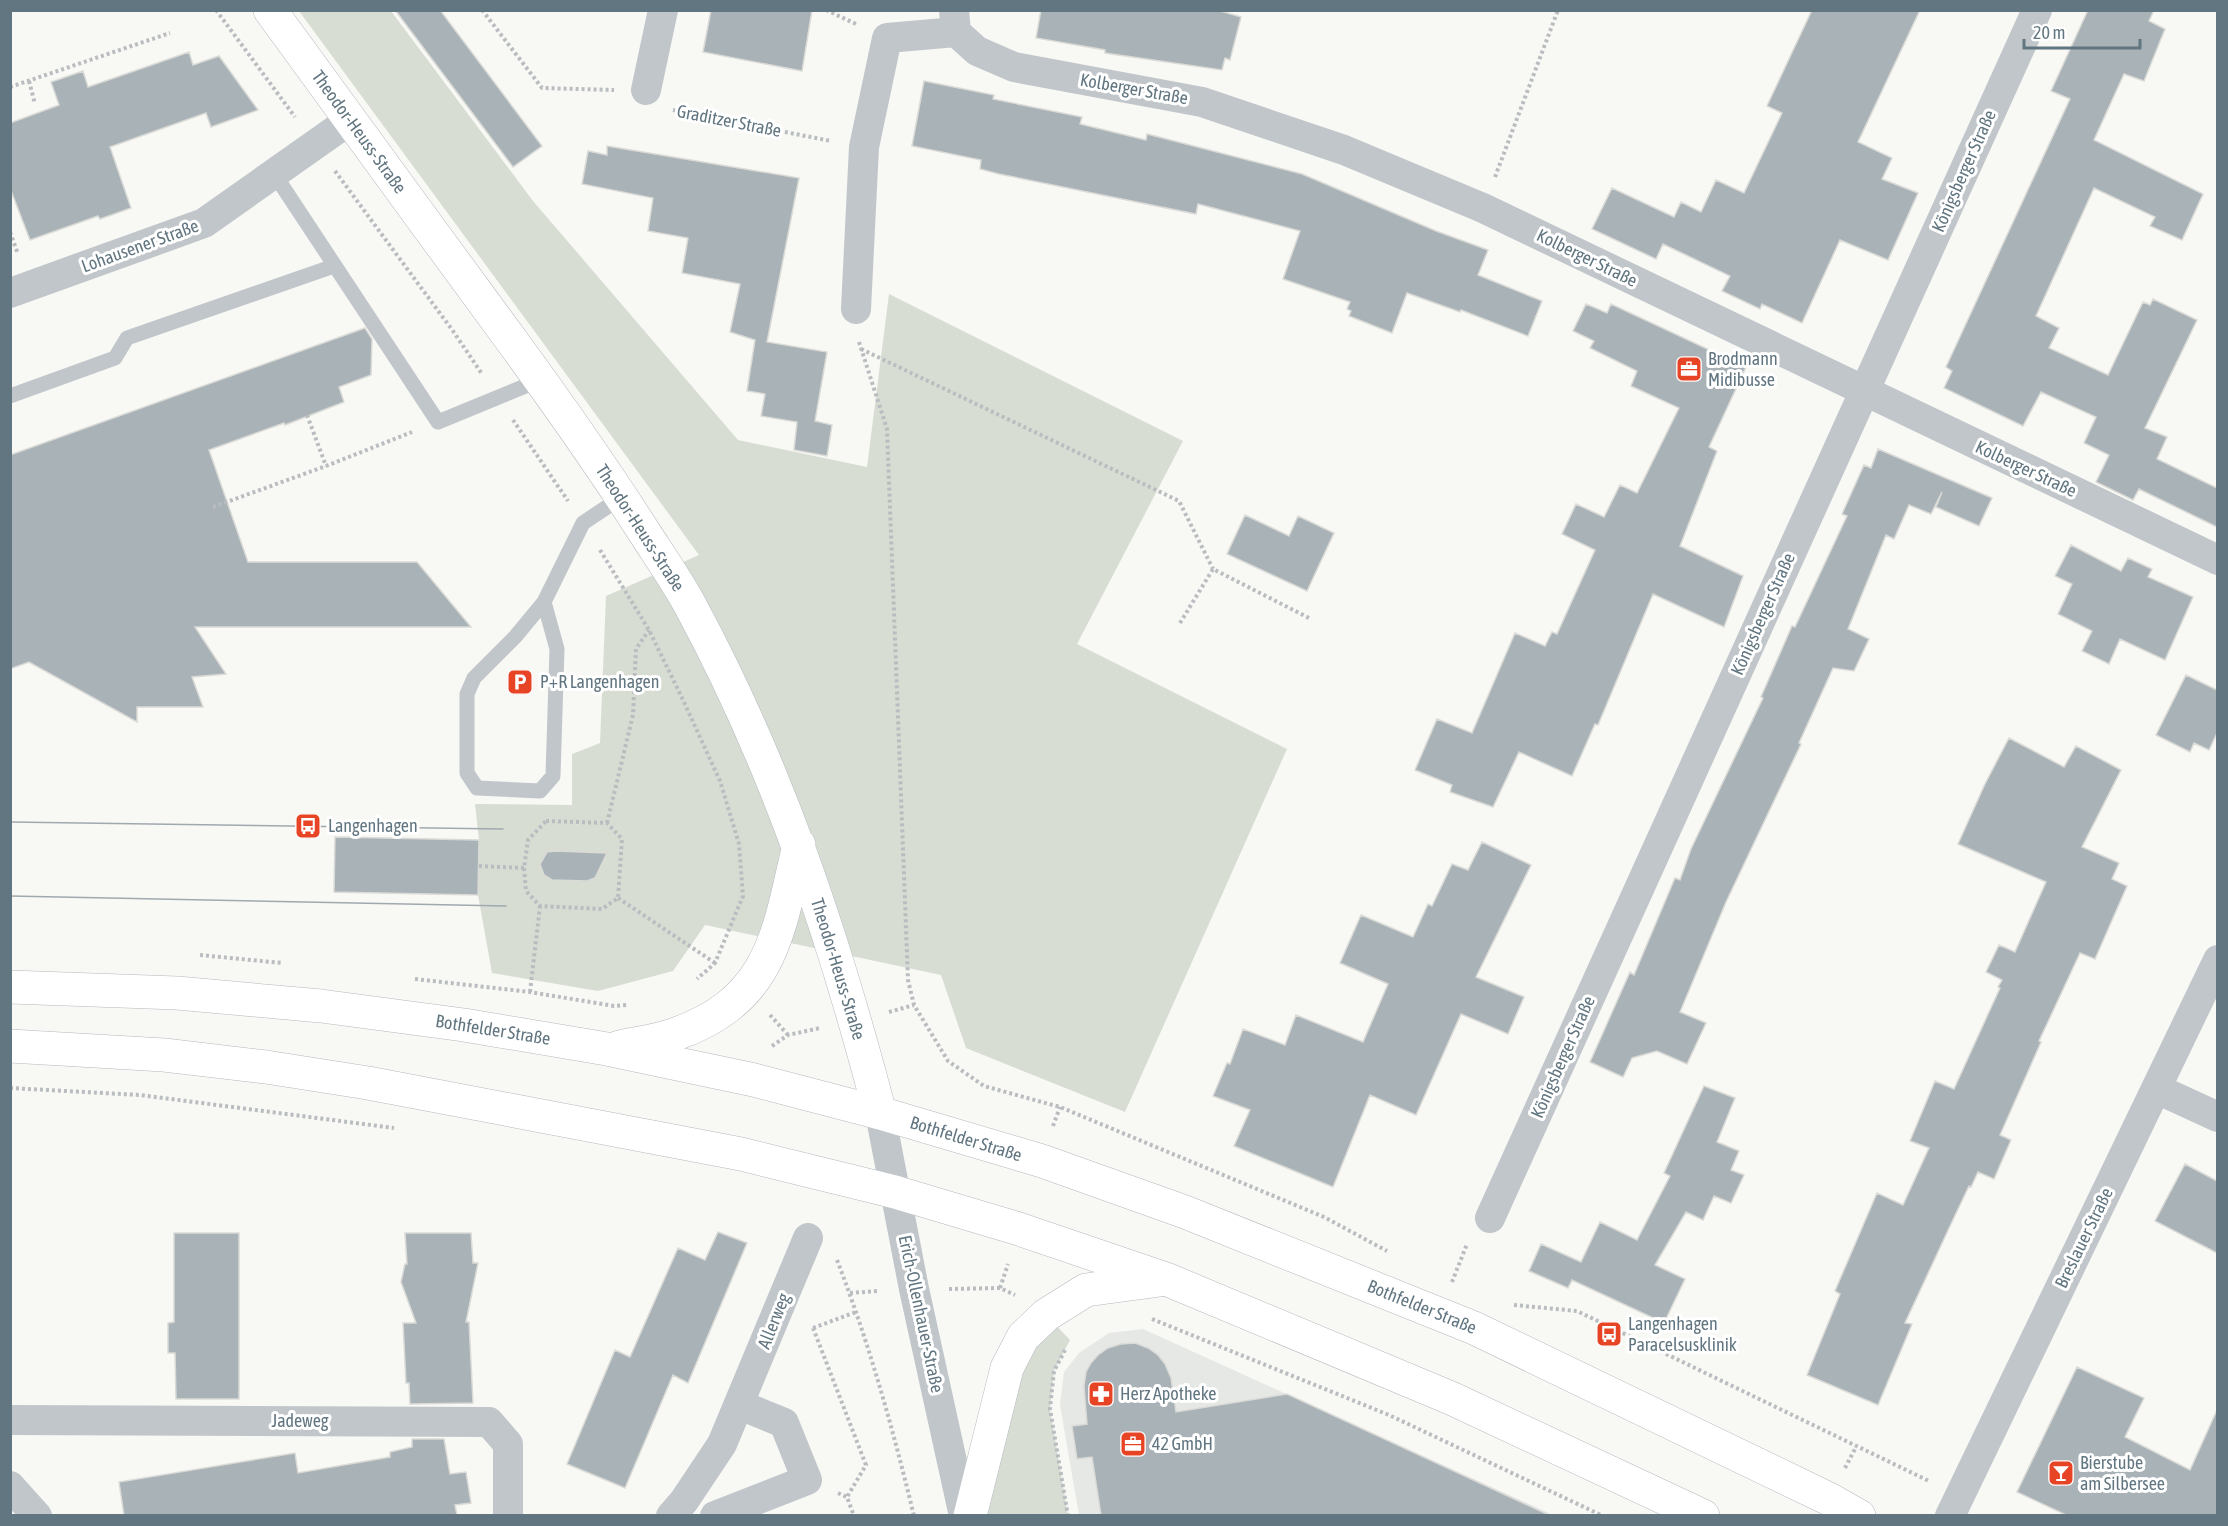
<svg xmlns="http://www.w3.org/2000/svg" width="2228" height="1526" font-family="'Asap Condensed',sans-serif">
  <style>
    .built { fill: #e6e8e6 }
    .green { fill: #d8ddd4 }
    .building { fill: #a8b2b7; stroke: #dadad7; stroke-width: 1.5 }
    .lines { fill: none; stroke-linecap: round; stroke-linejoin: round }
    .secondary-casing { stroke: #b3babe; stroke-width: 34 }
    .path { stroke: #b9bdc0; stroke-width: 4; stroke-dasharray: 3 3; stroke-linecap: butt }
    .lane { stroke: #c1c6ca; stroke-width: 15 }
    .street { stroke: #c1c6ca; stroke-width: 30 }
    .secondary { stroke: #fff; stroke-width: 33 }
    .tram { stroke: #a0a9ae; stroke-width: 1.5 }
    .labels { text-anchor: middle; stroke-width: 6; stroke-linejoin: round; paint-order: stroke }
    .street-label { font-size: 18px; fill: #627681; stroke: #fff }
    .poi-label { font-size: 18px; fill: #627681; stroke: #fff; text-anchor: start }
  </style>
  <rect width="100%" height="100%" fill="#f8f8f5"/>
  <path class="built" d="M1143,1329L1553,1515H1079L1060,1405L1064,1372L1079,1353L1109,1333Z"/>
  <path class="green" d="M299,11H391L533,201L738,440L867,467L889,294L1183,441L1077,644L1287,749L1125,1112L966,1048L941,975L705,925L673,971L598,991L492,973L478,895L479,840L475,804L572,805V754L600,743L606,596L699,555Z
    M1046,1315L1070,1340L1054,1371L1050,1409L1068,1515L970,1516L1007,1368Z"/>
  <path class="building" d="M395,10H440L542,146L513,167Z
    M711,10H812L802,71L703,52Z
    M1041,10H1217L1241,17L1230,60L1225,58L1222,70L1105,53V50L1036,38Z
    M1812,10H1920L1858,142L1892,158L1882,179L1918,193L1888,260L1840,240L1802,323L1762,304L1760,309L1722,291L1730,276L1663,244L1656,259L1592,229L1612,188L1674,217L1681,202L1701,212L1716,180L1744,193L1782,113L1767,106Z
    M2088,10H2154L2149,21L2165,29L2144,81L2124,74L2094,140L2203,194L2182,240L2150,226L2155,217L2094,188L2036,316L2059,328L2049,348L2108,375L2143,302L2150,305L2153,299L2197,320L2145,428L2167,437L2157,459L2217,488V527L2139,489L2133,500L2096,482L2109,455L2084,443L2096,417L2041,392L2023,426L1944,388L1952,371L1946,367L2070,99L2051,91Z
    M189,52L193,65L219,56L258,110L211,127L206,113L110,147L131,208L100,219L98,216L30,240L10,188V123L59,105L51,82L83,71L88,87Z
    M924,81L994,95L993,99L1082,117L1080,124L1146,140L1147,134L1302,174L1436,231L1488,250L1478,275L1542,301L1528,336L1461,310L1460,312L1407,293L1392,333L1349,316L1351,311L1347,309L1350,302L1283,279L1300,231L1198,204L1196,214L999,174L980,169L981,160L912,146Z
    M607,146L799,178L767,342L827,352L815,421L832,425L827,456L794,450L797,422L761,416L765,394L747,391L755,340L730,332L740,284L682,273L688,238L648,231L653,198L582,184L588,151L607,155Z
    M1586,304L1607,313L1611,304L1746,367L1709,447L1717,451L1680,546L1743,576L1724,627L1653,594L1598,725L1595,724L1572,776L1519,752L1493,807L1450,792L1452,785L1415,770L1437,719L1472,733L1515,633L1545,646L1552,632L1557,634L1595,550L1562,534L1576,504L1604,517L1620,485L1637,493L1679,408L1631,386L1637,371L1590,348L1594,341L1573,331Z
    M365,328L372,339L371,375L339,387L344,402L285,425L284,423L209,450L248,562H417L471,627H195L226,674L192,677L203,707H137V722L29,662L10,669V455Z
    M1878,449L1992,498L1979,526L1936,507L1942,492L1931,514L1909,505L1894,539L1886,535L1848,629L1869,639L1854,671L1833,668L1799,743L1801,744L1726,902L1680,1012L1706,1023L1687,1064L1657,1051L1632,1058L1623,1077L1590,1062L1630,972L1634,975L1675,878L1680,880L1691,849L1763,698L1761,697L1792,626L1795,627L1847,516L1842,514L1864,465L1871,468Z
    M1245,515L1289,536L1298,516L1334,533L1307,591L1227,554Z
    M2071,545L2121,571L2128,558L2152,569L2148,577L2193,597L2165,660L2120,639L2109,664L2082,651L2092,631L2058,614L2072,584L2055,576Z
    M2186,675L2217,690V733L2209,750L2194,743L2190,752L2156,735Z
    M2009,738L2064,767L2076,746L2121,770L2082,847L2119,863L2112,879L2127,886L2095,959L2080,953L2039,1041L2041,1042L2000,1135L2011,1140L1994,1179L1978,1172L1971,1187L1969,1186L1950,1226L1905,1323L1912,1324L1878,1405L1807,1375L1840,1294L1835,1291L1877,1193L1903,1205L1929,1148L1910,1141L1935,1081L1954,1089L2000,988L1998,987L2002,980L1986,972L1999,945L2015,952L2046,882L1958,844L1985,784Z
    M335,837L479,840L478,895L334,892Z
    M1482,842L1531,865L1476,977L1524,997L1508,1034L1461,1014L1416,1115L1370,1095L1333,1187L1234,1146L1250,1110L1213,1096L1227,1063L1230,1064L1243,1029L1285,1045L1296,1015L1363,1042L1388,984L1340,963L1361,915L1413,937L1428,904L1432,906L1452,864L1468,870Z
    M556,851L607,853L595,878L587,881L552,880L544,875L540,864L547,852Z
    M1704,1086L1735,1098L1717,1142L1739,1151L1731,1170L1744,1175L1731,1203L1714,1196L1703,1220L1686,1212L1655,1265L1685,1279L1664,1323L1572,1280L1568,1288L1529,1271L1541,1244L1581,1262L1600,1222L1637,1240L1670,1176L1664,1173Z
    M2185,1164L2217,1181V1253L2155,1221Z
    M718,1232L747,1243L688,1383L673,1375L625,1488L567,1464L615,1350L630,1357L678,1248L705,1260Z
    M174,1233H239V1399H176L175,1353H168V1323L174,1322Z
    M405,1233H471L473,1263H478L466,1322H469L473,1403L410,1404L409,1383H406L403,1323H416L401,1282L405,1264H407Z
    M1135,1343L1148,1348L1158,1355L1165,1364L1171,1378L1176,1412L1287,1394L1549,1515H1101L1092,1457L1077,1459L1072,1426L1087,1424L1084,1386L1086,1372L1091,1363L1098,1355L1108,1348L1121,1344Z
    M2077,1367L2144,1398L2125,1437L2190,1470L2217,1410V1515H2066L2017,1492Z
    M412,1439H444L450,1474L466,1472L471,1503L455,1505L457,1515H124L119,1482L295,1453L298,1473L390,1457V1452L412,1447Z"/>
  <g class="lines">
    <g class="secondary-casing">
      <path id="secondary" d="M270,10C351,121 431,231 512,341C558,404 604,469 646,535C661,558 677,581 690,605C778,768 833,934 880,1113
        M10,987L177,993L321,1006L464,1025L607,1049L754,1080L880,1113L1042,1161L1185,1212L1474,1328L1829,1499L1859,1516
        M10,1046L164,1055L266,1067L368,1083L741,1154L895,1192L1019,1229L1166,1279L1453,1399L1703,1516
        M619,1047C637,1043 656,1041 673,1035C772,1001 778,935 799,845
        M970,1516L1007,1368L1023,1337L1046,1315L1086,1290L1160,1280"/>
    </g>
    <path class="path" d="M216,10L295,117
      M482,10L542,88L614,90
      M826,10L856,24
      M29,81L35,104
      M10,87L170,33
      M673,110L831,141
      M335,171L453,331L482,374
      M1495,177L1558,10
      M10,232L18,254
      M859,342L887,429L908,980L914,1005L948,1061L984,1086L1060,1107L1324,1217L1387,1251
      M861,349L1179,501L1213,569
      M307,415L326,466
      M513,420L568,501
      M213,507L326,466L412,432
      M600,550L649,630L683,700L720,781L739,844L743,896L715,963L697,979
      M1180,623L1213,569L1309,618
      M546,821L607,823L622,839L618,898L602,909L540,906L526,891L524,868L528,840Z
      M607,823L633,715L636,649L649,630
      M479,866L524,868
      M618,898L715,963
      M200,955L282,963
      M415,979L530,992L614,1006L627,1005
      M530,992L540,906
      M889,1012L914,1005
      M770,1015L788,1035
      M772,1046L788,1035L820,1028
      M10,1088L140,1095L394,1128
      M1053,1126L1060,1107
      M837,1260C869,1343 893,1429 914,1516
      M1452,1282L1467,1244
      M1000,1288L1008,1264
      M949,1289L1000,1288L1015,1295
      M850,1293L878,1291
      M1514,1305L1577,1311L1929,1481
      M1152,1319L1389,1415L1603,1516
      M813,1328L866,1465L847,1497
      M813,1328L856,1312
      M1065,1350L1054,1371L1050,1409L1068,1516
      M1845,1468L1856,1447
      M838,1493L847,1497L854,1516"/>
    <path class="lane" d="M275,175L438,422L540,380
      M10,396L115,358L127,338L334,266
      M544,602L557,649L553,776L540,791L477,788L467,773V694L474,678L515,637L544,602L583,523L622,497"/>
    <path class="street" d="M954,10L956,32L977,51L1014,67L1202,102L1344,150L1483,208L2218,560
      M646,90L663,10
      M10,293L204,223L350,120
      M856,309L864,147L887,38L956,32
      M2157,1089L2218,1117
      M880,1113L914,1289L964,1516
      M1490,1218L2037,10
      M10,1420L489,1422L508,1444V1516
      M10,1486L37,1516
      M671,1516L684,1501L722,1444L808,1238
      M715,1516L807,1480L784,1423L740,1405
      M1950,1516L2218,960"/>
    <use href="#secondary" class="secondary"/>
    <path class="tram" d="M10,822L503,829
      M10,896L506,906"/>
  </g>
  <defs>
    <g id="office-square" transform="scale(1.35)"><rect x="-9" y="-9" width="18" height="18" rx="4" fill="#e74426" stroke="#fff"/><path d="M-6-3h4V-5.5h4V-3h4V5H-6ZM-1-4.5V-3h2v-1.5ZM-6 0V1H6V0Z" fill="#fff"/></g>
    <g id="parking-square" transform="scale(1.35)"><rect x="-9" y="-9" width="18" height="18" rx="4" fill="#e74426" stroke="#fff"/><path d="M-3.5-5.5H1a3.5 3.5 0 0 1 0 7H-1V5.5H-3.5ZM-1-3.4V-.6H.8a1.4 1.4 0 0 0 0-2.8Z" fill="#fff"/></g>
    <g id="bus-square" transform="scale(1.35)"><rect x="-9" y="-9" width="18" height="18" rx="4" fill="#e74426" stroke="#fff"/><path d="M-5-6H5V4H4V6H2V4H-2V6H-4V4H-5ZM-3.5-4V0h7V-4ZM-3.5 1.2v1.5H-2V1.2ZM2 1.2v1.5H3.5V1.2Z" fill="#fff"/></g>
    <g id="pharmacy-square" transform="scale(1.35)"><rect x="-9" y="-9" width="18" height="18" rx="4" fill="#e74426" stroke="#fff"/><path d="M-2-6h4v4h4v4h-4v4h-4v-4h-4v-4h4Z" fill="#fff"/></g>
    <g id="bar-square" transform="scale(1.35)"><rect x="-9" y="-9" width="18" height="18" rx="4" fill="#e74426" stroke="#fff"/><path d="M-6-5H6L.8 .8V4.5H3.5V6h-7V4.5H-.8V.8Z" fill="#fff"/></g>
  </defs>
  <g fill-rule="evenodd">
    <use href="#office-square" x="1689" y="369"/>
    <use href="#parking-square" x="520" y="682"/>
    <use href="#bus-square" x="308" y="826"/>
    <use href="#bus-square" x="1609" y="1334"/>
    <use href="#pharmacy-square" x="1101" y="1394"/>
    <use href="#office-square" x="1133" y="1444"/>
    <use href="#bar-square" x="2061" y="1473"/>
  </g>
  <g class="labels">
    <g class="street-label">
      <text transform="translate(1134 89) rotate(10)" y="6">Kolberger Straße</text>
      <text transform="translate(729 121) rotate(11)" y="6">Graditzer Straße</text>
      <text transform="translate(359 132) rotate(54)" y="6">Theodor-Heuss-Straße</text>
      <text transform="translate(1964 171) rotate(-66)" y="6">Königsberger Straße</text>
      <text transform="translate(140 246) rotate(-20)" y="6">Lohausener Straße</text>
      <text transform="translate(1587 258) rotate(26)" y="6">Kolberger Straße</text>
      <text transform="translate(2026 469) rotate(25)" y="6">Kolberger Straße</text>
      <text transform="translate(640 528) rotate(57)" y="6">Theodor-Heuss-Straße</text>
      <text transform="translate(1763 614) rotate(-66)" y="6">Königsberger Straße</text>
      <text transform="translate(838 969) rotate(73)" y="6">Theodor-Heuss-Straße</text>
      <text transform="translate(493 1030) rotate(9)" y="6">Bothfelder Straße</text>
      <text transform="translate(1563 1057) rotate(-66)" y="6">Königsberger Straße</text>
      <text transform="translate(966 1139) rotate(17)" y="6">Bothfelder Straße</text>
      <text transform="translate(2084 1238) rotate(-64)" y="6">Breslauer Straße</text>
      <text transform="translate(1422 1307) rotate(22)" y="6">Bothfelder Straße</text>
      <text transform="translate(921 1314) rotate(78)" y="6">Erich-Ollenhauer-Straße</text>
      <text transform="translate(774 1321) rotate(-68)" y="6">Allerweg</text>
      <text x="300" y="1427">Jadeweg</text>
    </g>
    <g class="poi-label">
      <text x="1708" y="365">Brodmann<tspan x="1708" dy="21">Midibusse</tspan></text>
      <text x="540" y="688">P+R Langenhagen</text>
      <text x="328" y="832">Langenhagen</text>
      <text x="1628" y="1330">Langenhagen<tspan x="1628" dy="21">Paracelsusklinik</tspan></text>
      <text x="1120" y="1400">Herz Apotheke</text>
      <text x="1152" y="1450">42 GmbH</text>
      <text x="2080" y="1469">Bierstube<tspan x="2080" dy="21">am Silbersee</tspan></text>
    </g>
  </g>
  <rect width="2228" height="1526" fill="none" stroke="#627681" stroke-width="24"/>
  <path d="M2024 39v9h116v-9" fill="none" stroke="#627681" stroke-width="3"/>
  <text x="2033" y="39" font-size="18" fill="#627681" stroke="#ffffff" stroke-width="4.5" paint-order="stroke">20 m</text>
</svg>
